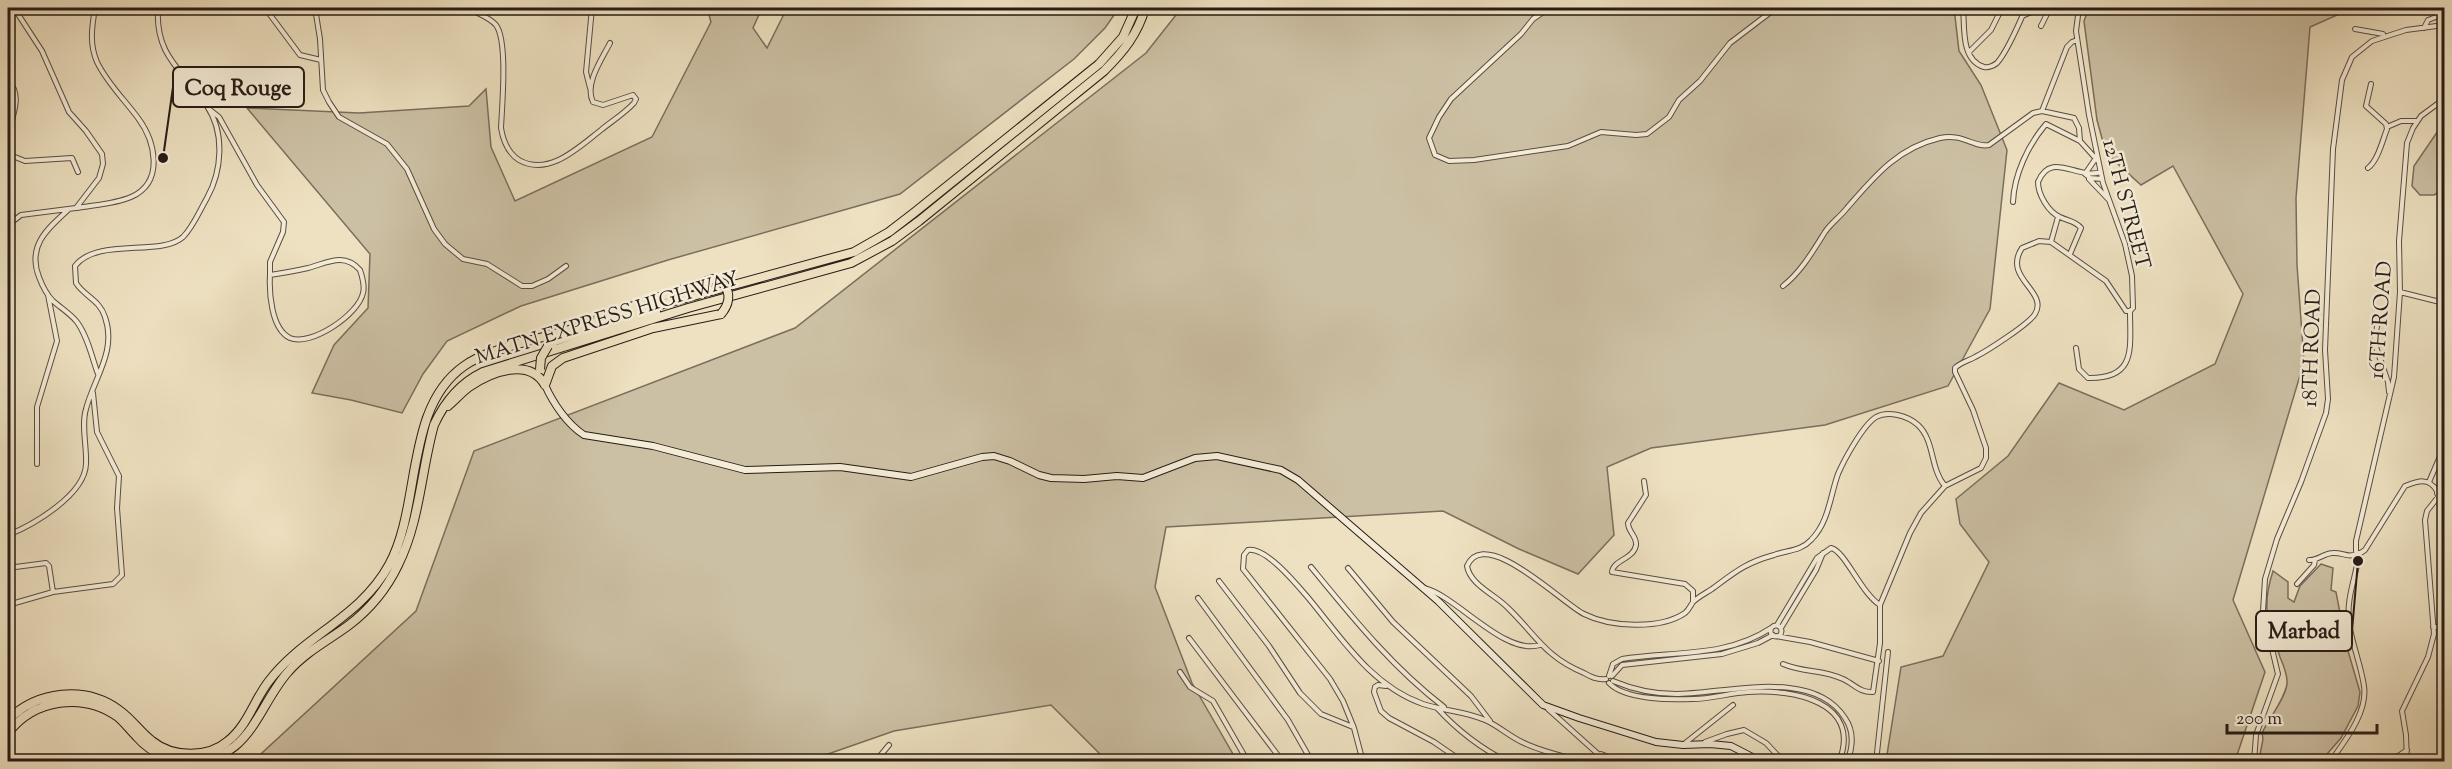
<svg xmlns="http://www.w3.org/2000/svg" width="2452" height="769" font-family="'Sorts Mill Goudy',serif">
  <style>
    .green { fill: #ccc0a4; stroke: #7a6e5e; stroke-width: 1.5 }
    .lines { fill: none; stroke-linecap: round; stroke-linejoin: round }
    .minor-casing { stroke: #594d42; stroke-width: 6 }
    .secondary-casing { stroke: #271c17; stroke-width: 8 }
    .motorway-casing { stroke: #271c17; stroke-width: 10 }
    .minor { stroke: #f4ecd7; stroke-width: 4 }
    .secondary { stroke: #f4ecd7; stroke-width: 6 }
    .motorway { stroke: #eee1c1; stroke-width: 8 }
    .motorway-bridge-casing { stroke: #271c17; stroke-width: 10; stroke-linecap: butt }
    .motorway-bridge { stroke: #eee1c1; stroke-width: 8 }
    .labels { text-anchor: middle; stroke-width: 5; stroke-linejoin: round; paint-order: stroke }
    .street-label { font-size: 21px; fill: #271c17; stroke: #f4ecd7 }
    .leader { fill: none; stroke: #271c17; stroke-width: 2 }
    .callout-dot { fill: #271c17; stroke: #f4ecd7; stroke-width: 2 }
    .callout { fill: #f4ecd7; stroke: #271c17; stroke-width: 2 }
    .callout-label { font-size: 22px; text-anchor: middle; font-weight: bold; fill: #271c17 }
  </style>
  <rect width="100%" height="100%" fill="#eee1c1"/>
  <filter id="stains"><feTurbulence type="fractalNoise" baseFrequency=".00333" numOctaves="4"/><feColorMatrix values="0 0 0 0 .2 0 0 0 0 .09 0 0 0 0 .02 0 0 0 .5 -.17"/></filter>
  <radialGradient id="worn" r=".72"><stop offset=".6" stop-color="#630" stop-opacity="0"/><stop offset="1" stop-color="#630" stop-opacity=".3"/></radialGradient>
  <path class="green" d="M707,8H762L753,28L767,48L787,8H1119L1105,28L1074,59L900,194L668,260L521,306L447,341L423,374L402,413L351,400L312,393L334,345L368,308L370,254L247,108L359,113L469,106L486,89L491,147L515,201L652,137L711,22Z
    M1176,8H1954L1959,51L1981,85L2007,150L1990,309L1948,386L1825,425L1651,448L1607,467L1614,535L1578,574L1519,549L1443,511L1166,527L1155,587L1192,683L1237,761H1107L1051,705L894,731L808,761L252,762L416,611L474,451L795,328L1146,53L1176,15Z
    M2089,8H2353L2310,27L2296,198L2297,265L2304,362L2233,600L2265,672L2235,761H1886L1901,667L1943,656L1989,562L1960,524L1956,499L2008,456L2059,383L2124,410L2215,364L2243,294L2173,166L2141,185L2106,153L2097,120L2084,21Z
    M2444,122V189L2434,195H2420L2412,186L2414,166Z
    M2321,564L2333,568L2331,590L2336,592L2346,644L2360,692L2358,706L2341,738L2321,761L2261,762L2259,760L2263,739L2262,733C2269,718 2284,701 2287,684C2288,676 2283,664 2280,657C2268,622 2261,608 2273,571L2288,582V598L2294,602L2300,586Z"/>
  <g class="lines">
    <g class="minor-casing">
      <path id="minor" d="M265,8L300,55L321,60
        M315,8L320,39L323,90L329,102L339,117L387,144L407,169L434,229L445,244L463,259L487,264L522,286H532L548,279L566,266
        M468,8C476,13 489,17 496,25C508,41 502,106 501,128C503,140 508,153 519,160C549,177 579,147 601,130C612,121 625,113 634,103L636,99L633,95L603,105L593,102C584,84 602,59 610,43
        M1549,8L1533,19L1521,34L1451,99L1439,117L1429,138L1435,155L1449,161L1474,160L1568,146L1601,132L1636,135L1647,134L1669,117L1679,100L1700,81L1730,43L1776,8
        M1963,8C1965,25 1960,60 1984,67C1989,68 1993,66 1997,63C2008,51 2019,23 2026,8
        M2022,16L2041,8
        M2041,26L2050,8
        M2424,28L2428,20L2444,14
        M2355,29L2383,34
        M2077,40L2072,42L2067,47L2042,111L2074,118L2079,128L2080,141
        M1969,52L1991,30L2002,8
        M8,80C29,102 0,129 10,155L25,161L72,158L78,172
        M590,88L586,72L592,8
        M209,109L219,117L257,185L284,222L283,232L270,262V275C283,273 295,271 308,268C327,263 344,252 360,270C362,276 365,286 363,293C359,314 311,347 290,338C271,329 269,292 270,275
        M2387,127L2401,121H2417
        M2096,158L2085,174L2090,178L2102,179
        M2368,168C2378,160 2382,142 2387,129L2386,124L2366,106L2371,84
        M2089,179L2109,200
        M2013,202C2014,175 2028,145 2046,124L2080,141L2098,161
        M77,208C94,205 115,204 131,197C165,182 155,141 138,118C124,99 107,83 97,62C89,44 92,26 95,8
        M68,210C47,229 27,246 39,277C42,285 46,294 53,301C61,308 71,314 77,322C88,337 92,358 98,374
        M8,225L21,215L76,208L99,178L103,164L102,154L86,131L69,112L42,51L14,8
        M2051,242L2058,217
        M2070,254L2081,228C2076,221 2068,221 2060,217C2048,212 2038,194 2038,182C2051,150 2077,180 2100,172
        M1783,286C1801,272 1813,251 1825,232C1831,223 1840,217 1847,208C1874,177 1897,148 1940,138C1963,133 1974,148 1989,145L2033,113L2042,111
        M2400,292L2444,303
        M2379,317L2374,341L2388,382L2389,392
        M2076,348L2079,369L2088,378C2137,379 2130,348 2130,311
        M37,464V407L57,341L48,295
        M1644,481L1646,495L1628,523C1628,532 1637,536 1636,545C1634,559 1613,560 1612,572L1685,584L1693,591V602
        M2429,482L2444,447
        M2444,486L2439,487L2437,493L2439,498L2444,500
        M8,535C33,525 85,495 86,464C87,447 81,425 86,409C94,378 117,351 105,317C100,300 84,296 76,283L75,266C97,237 161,257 183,237C193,227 200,210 207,198C222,171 225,133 207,106C183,70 155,57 158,8
        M2359,554L2356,551V541L2394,377L2400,292L2399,241L2407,143L2413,128L2421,116L2444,99
        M2359,554L2365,550L2405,486C2418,481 2429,477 2437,491
        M2309,560C2317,561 2324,553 2333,553C2342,552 2349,559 2358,553
        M1311,567C1352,617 1392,667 1444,707
        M8,568L46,563L49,566L53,592
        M1348,568L1393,622L1471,696L1490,721
        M1219,581L1269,646L1300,693L1321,714L1353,727
        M2297,584L2314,565L2315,560
        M1424,588C1457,596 1504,656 1540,645
        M1198,598L1288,720L1312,762
        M8,605L53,592L113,584L122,575L117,508L119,476L97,432L93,393
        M1777,625L1817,558L1831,548C1845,551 1861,593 1880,605
        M1770.5 631a5.5 5.5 0 1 1 11 0a5.5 5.5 0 1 1-11 0Z
        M2433,627H2444
        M1781,628L1816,570L1823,553
        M1776,636L1810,642L1879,661
        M1189,638L1283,762
        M1783,664C1804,673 1822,669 1843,679C1854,684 1860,693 1873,692L1880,643V605L1910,533L1921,513L1945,486L1981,468L1986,458V448L1973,410L1955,372V368C1961,362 1968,361 1975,357C1987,351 2029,324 2035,314C2049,291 2002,278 2022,248L2039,241L2051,242L2106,281L2126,311H2130L2133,308L2132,276L2125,244L2103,183L2089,115L2076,31L2079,8
        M1180,672L1190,687L1213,701L1248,762
        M1609,676L1613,664L1622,659C1673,651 1726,658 1771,628
        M1612,676L1622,665L1722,654L1758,643L1773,635
        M1606,679C1597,680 1591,677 1584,673C1545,657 1536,635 1508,608C1496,595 1470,585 1467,566C1485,525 1563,604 1584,614C1610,627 1660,630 1685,613C1689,610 1690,606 1693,602C1698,597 1706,593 1712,589C1735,572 1745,563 1774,555C1788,550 1801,551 1811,540C1829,522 1830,496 1838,474C1844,460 1863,425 1876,417C1888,410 1908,416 1918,425C1935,441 1930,469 1945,486
        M1613,681C1632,689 1654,694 1676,694C1724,694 1813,667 1845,718C1854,731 1853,747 1847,762
        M1609,683C1625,700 1671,700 1693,699C1711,699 1730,693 1748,692C1792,689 1863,701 1839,762
        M1386,686L1378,685L1375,687L1374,692L1381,711L1389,718L1434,742L1463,762
        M1437,708C1458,731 1480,748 1508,762
        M1548,709L1607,762
        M2444,711V712
        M1705,742L1727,734L1744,730L1766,743L1784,762
        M1684,744L1733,705
        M1601,754L1620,762
        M875,762L889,745
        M1363,762L1354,728L1343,701L1330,679L1243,569L1244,555L1248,550C1267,547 1298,586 1310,600C1343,640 1372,686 1423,704C1444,711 1465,711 1485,720C1499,726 1510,737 1524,743C1543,752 1565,757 1586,762
        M1876,762L1888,652
        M2254,762L2256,735L2278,674L2263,611L2265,579L2277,539L2301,482L2326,413L2328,399L2325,350L2333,149L2342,80L2352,57L2372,41L2406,30L2444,25
        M2330,762C2344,742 2368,713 2364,686C2361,665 2352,644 2349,623C2346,598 2356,577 2359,554
        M2390,762L2407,750
        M2407,762L2406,735L2402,711L2428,657L2434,634L2425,520L2427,511L2438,497"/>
    </g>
    <g class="secondary-casing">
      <path id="secondary" d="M545,385C553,403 567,424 584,435L653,446L745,470L840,467L911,477L982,457L994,456L1010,461L1039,475L1051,478L1084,479L1117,476L1143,478L1195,458L1217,456L1281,470L1298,480L1438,601L1543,705L1579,718L1656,742L1683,745L1710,744L1731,746L1762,762"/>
    </g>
    <g class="motorway-casing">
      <path id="motorway" d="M598,318L713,279
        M548,346L555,341L656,311
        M545,385L552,366L563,358L653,328L721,314
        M448,406C455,400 462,392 469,387C491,372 529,357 545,385
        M8,720C37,691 85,685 119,710C132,719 140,732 152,741C173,758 208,758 228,741C248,725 254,700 269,681C304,635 360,618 389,565C422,505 404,408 464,366C484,352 509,347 532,340L854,252L889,232L915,212L1099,64L1123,37L1136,8
        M8,733C34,699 83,692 118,717C125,723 130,730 137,737C152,754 174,763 198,761C211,760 225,754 235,746C258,727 268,694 288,672C305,652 329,640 349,625C370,609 387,588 398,565C420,521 421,471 434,425C445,401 460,383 483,372L688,308L851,263L892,241L919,221L1104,71C1123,52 1138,34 1145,8"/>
    </g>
    <use href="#minor" class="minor"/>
    <use href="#secondary" class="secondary"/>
    <use href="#motorway" class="motorway"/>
    <g class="motorway-bridge-casing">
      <path id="motorway-bridge" d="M713,279L724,284C731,294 729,305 721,314
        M540,369L541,358L548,346"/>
    </g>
    <use href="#motorway-bridge" class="motorway-bridge"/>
  </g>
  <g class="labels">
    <g class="street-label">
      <text transform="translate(2127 204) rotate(75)" y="7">12TH STREET</text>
      <text transform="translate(607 317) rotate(-17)" y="7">MATN EXPRESS HIGHWAY</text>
      <text transform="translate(2380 320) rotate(-86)" y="7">16TH ROAD</text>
      <text transform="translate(2311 348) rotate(-88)" y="7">18TH ROAD</text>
    </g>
  </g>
  <path class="leader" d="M163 158L173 87M2358 561L2352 631"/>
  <g class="callout-dot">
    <circle cx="163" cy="158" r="6"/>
    <circle cx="2358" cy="561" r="6"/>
  </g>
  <g class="callout">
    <rect x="173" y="67" width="131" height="40" rx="6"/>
    <rect x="2256" y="611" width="96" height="40" rx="6"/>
  </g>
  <g class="callout-label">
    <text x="238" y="95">Coq Rouge</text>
    <text x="2304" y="638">Marbad</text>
  </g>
  <rect width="2452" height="769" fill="none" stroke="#eee1c1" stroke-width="30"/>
  <rect x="9" y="9" width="2434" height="751" fill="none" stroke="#271c17" stroke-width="3"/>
  <rect x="15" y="15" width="2422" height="739" fill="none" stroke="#271c17" stroke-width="1.5"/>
  <path d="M2227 724v9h150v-9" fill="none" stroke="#271c17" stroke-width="3"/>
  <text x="2236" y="724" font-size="18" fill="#271c17" stroke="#f4ecd7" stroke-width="4.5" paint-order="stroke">200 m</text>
  <rect width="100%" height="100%" filter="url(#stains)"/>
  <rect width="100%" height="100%" fill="url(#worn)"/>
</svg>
